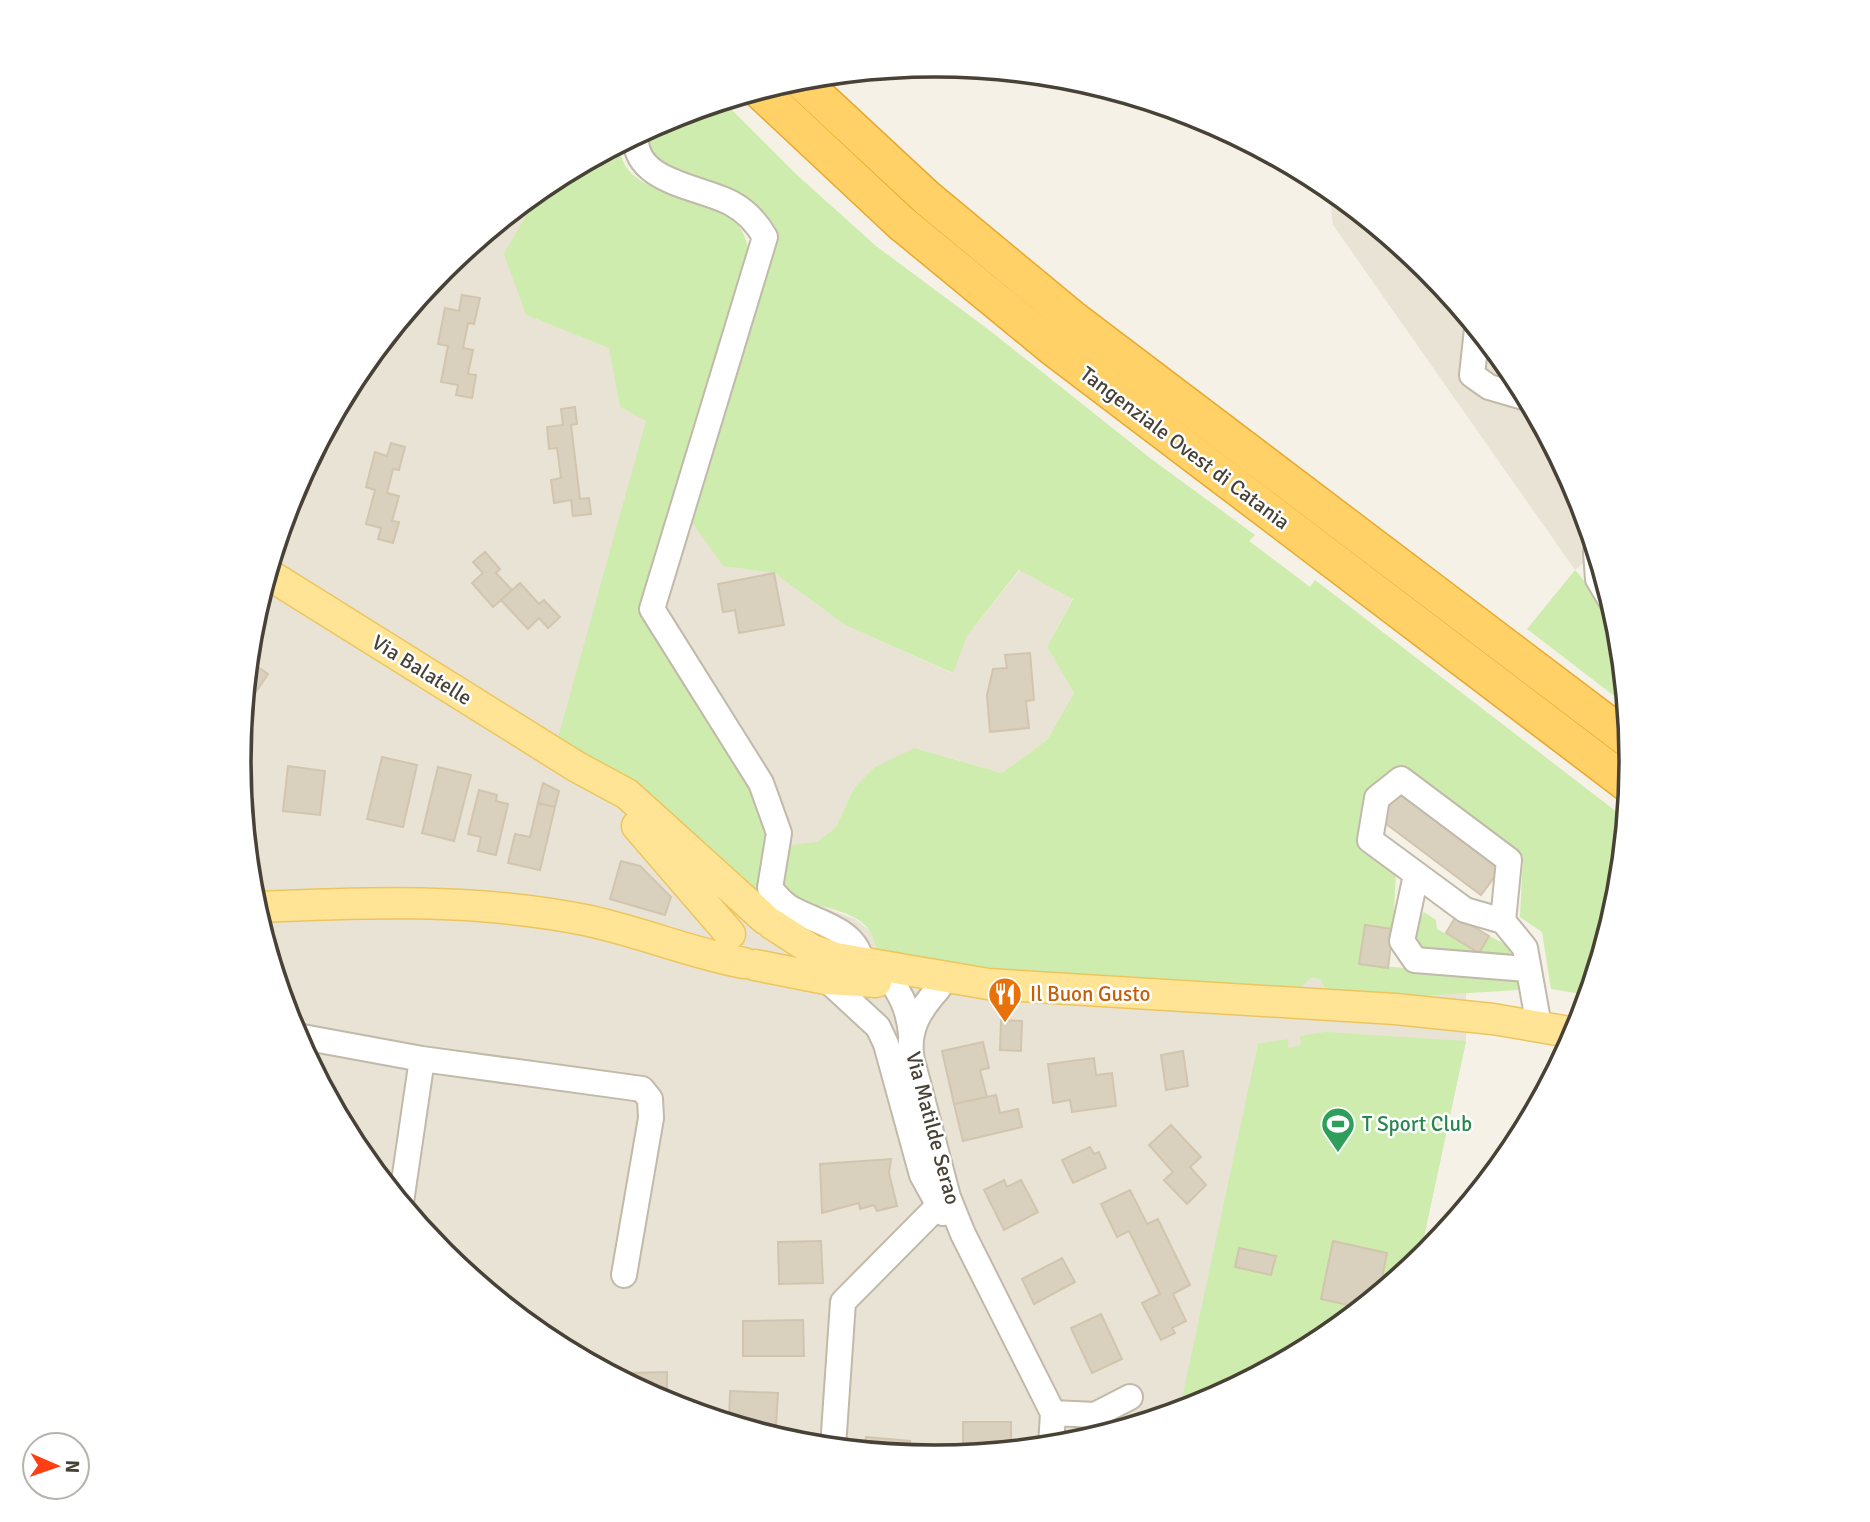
<svg xmlns="http://www.w3.org/2000/svg" width="1870" height="1522" font-family="Signika,sans-serif">
  <style>
    .residential { fill: #e9e3d5 }
    .green { fill: #cdecad }
    .building { fill: #dad0be; stroke: #d2c5ae; stroke-width: 2 }
    .lines { fill: none; stroke-linecap: round; stroke-linejoin: round }
    .minor-casing { stroke: #c1b9a9; stroke-width: 28 }
    .major-casing { stroke: #ecc65d; stroke-width: 33 }
    .highway-casing { stroke: #e8a92d; stroke-width: 38 }
    .minor { stroke: #fff; stroke-width: 24 }
    .major { stroke: #ffe495; stroke-width: 30 }
    .highway { stroke: #ffd167; stroke-width: 35 }
    .labels { text-anchor: middle; stroke-width: 5; stroke-linejoin: round; paint-order: stroke }
    .street-label { font-size: 21px; fill: #484135; stroke: #fff }
    .food-label { font-size: 21px; fill: #c56008; stroke: #fff; text-anchor: start }
    .leisure-label { font-size: 21px; fill: #27864d; stroke: #fff; text-anchor: start }
    .rim { fill: none; stroke: #484135; stroke-width: 3.5 }
  </style>
  <rect width="100%" height="100%" fill="#f5f1e7"/>
  <path class="residential" d="M1328,187L1428,269L1514,375L1578,495L1596,552L1575,570L1333,225Z
    M528,211L526,315L610,348L620,407L647,421L723,566L774,573L845,625L952,673L967,636L1020,570L1073,598L1047,647L1074,693L1047,740L1002,773L916,748L854,788L836,827L817,842L791,901L823,907L855,919L870,931L1176,978L1300,989L1309,978L1320,979L1326,991L1422,996L1466,993V1041L1419,1260L1321,1340L1201,1404L1070,1444L935,1457L799,1444L668,1404L548,1340L442,1253L356,1147L292,1027L252,896L239,761L252,625L277,544L285,535L284,522L292,494L356,374L443,268L508,215Z"/>
  <path class="green" d="M723,101L797,175L876,246L993,333L1150,458L1255,535L1249,541L1310,587L1315,580L1626,819L1618,897L1588,995L1551,989L1542,932L1520,917L1523,856L1398,765L1369,795L1396,873L1393,929L1365,925L1360,964L1518,978V990L1422,996L1326,991L1320,979L1310,978L1300,989L880,960C877,951 875,941 871,933C859,910 814,905 791,901L781,881L783,846L817,842L836,827L854,788L875,767L915,748L1002,773L1047,740L1074,693L1047,647L1073,599L1019,570L967,636L953,673L845,625L774,573L723,566L689,518L774,252V225L754,208L651,160L646,144L652,127L669,118Z
    M619,144C623,217 752,175 749,263L641,616L753,788L771,834L756,894L622,779L558,738L646,421L620,407L609,348L526,315L504,254L528,212L508,215L549,182Z
    M1575,570L1615,617L1626,705L1527,629Z
    M1415,912L1421,916L1424,912L1436,920L1437,929L1478,952L1489,936L1511,947L1510,957L1419,950L1411,941Z
    M1325,1032L1466,1041L1419,1260L1321,1340L1201,1404L1181,1403L1258,1044L1287,1039L1289,1048L1301,1045L1300,1036Z"/>
  <path class="building" d="M462,295L480,298L474,324L468,323L463,348L473,350L468,374L476,375L472,398L456,395L458,385L441,382L448,346L438,344L445,308L459,311Z
    M575,407L577,424L571,425L580,499L589,498L591,514L573,516L571,500L554,503L551,480L561,478L557,448L549,449L547,427L563,425L561,409Z
    M391,443L405,447L399,470L393,469L387,493L399,496L392,521L399,522L393,543L378,539L381,528L366,524L375,490L366,487L375,452L387,456Z
    M485,552L500,569L496,573L512,590L493,607L472,583L483,573L473,562Z
    M774,573L784,625L739,633L735,610L723,612L718,584Z
    M520,583L539,604L544,600L560,617L548,628L539,618L528,629L501,600Z
    M1030,653L1034,700L1026,701L1029,728L990,732L987,695L993,669L1007,668L1005,655Z
    M249,661L268,674L247,705L245,703Z
    M382,757L417,765L403,827L367,819Z
    M288,766L325,771L320,815L283,811Z
    M438,767L471,775L454,841L422,833Z
    M543,783L559,791L555,807L538,803Z
    M1400,786L1504,864L1481,895L1377,817Z
    M479,790L497,795L496,801L508,804L496,855L478,851L481,837L468,834Z
    M538,803L555,807L540,870L508,863L515,834L530,837Z
    M621,861L640,866L671,897L665,915L610,899Z
    M1456,916L1489,936L1479,953L1446,933Z
    M1365,925L1393,929L1388,968L1359,964Z
    M1001,1020L1022,1021L1021,1051L1000,1050Z
    M983,1042L989,1068L980,1070L987,1097L954,1104L942,1051Z
    M1183,1051L1188,1086L1166,1090L1161,1055Z
    M1094,1058L1096,1075L1112,1073L1116,1106L1072,1112L1070,1100L1053,1103L1048,1064Z
    M996,1095L1000,1113L1018,1109L1022,1127L963,1141L954,1104Z
    M1171,1125L1201,1157L1190,1167L1206,1185L1187,1204L1164,1180L1173,1172L1149,1145Z
    M1090,1147L1094,1154L1099,1152L1106,1168L1073,1183L1062,1160Z
    M891,1159L889,1173L897,1206L877,1211L874,1205L860,1209L859,1203L822,1213L820,1164Z
    M1004,1180L1007,1187L1021,1180L1038,1212L1004,1230L984,1190Z
    M1130,1190L1147,1224L1158,1219L1190,1285L1173,1294L1186,1321L1172,1328L1175,1333L1161,1340L1142,1303L1160,1294L1129,1231L1117,1237L1101,1204Z
    M821,1241L823,1283L779,1284L778,1242Z
    M1333,1241L1387,1253L1379,1293L1361,1308L1321,1299Z
    M1239,1248L1276,1256L1271,1275L1235,1267Z
    M1062,1258L1075,1282L1034,1304L1022,1279Z
    M1101,1314L1122,1359L1092,1373L1071,1328Z
    M803,1320L804,1356H743V1321Z
    M667,1372V1404L627,1382V1373Z
    M730,1391L778,1393L776,1426L729,1423Z
    M963,1422H1011V1450L963,1455Z
    M866,1437L910,1441L909,1455L865,1450Z"/>
  <g class="lines">
    <g class="minor-casing">
      <path id="minor" d="M636,135C632,182 698,186 731,203C746,211 757,223 765,237L652,609L761,783L779,833L770,888C777,897 784,905 794,910C821,924 858,930 862,965
        M1477,329L1472,375L1489,387L1527,398
        M1596,552L1598,579L1611,601
        M1416,875L1402,941L1415,960L1527,969
        M1503,921L1509,860L1401,779L1377,798L1370,840L1465,910L1503,921L1525,948L1539,1026
        M879,967C898,987 909,1007 911,1035
        M826,979L878,1027L886,1044L922,1175L943,1213
        M939,988C920,1009 906,1030 912,1060L948,1197L963,1234L1053,1413L1051,1446
        M297,1036L422,1059L642,1089L650,1099L651,1118L624,1275
        M401,1202L422,1059
        M1053,1413L1095,1415L1130,1397
        M833,1447L843,1302L947,1197"/>
    </g>
    <g class="major-casing">
      <path id="major" d="M268,574L577,767L627,794L765,919
        M637,826L730,934
        M255,907C366,902 475,898 585,920C639,931 690,953 744,963
        M772,924L812,950L836,958L988,984L1395,1009L1493,1019L1575,1033
        M755,965L826,979L876,982"/>
    </g>
    <g class="highway-casing">
      <path id="highway" d="M798,78L927,198L1073,319L1629,740
        M759,90L900,222L1052,347L1629,785"/>
    </g>
    <use href="#minor" class="minor"/>
    <use href="#major" class="major"/>
    <use href="#highway" class="highway"/>
  </g>
  <defs>
    <g id="restaurant-pin" transform="scale(1.75)"><path d="M0 17L-7.5 6A9.5 9.5 0 1 1 7.5 6Z" fill="#e8710a" stroke="#fff"/><path d="M-5-6h1v4h1v-4h1v4h1v-4h1v5L-1.5 .5V6h-2V.5L-5-1ZM5-6V6H3V1.5H1.5Q1.5-4 5-6Z" fill="#fff"/></g>
    <g id="stadium-pin" transform="scale(1.75)"><path d="M0 17L-7.5 6A9.5 9.5 0 1 1 7.5 6Z" fill="#2e9e5b" stroke="#fff"/><path d="M0-5a6.5 5 0 1 0 0 10a6.5 5 0 1 0 0-10ZM-3.5-1.8h7v3.6h-7Z" fill="#fff"/></g>
  </defs>
  <g fill-rule="evenodd">
    <use href="#restaurant-pin" x="1005" y="994"/>
    <use href="#stadium-pin" x="1338" y="1124"/>
  </g>
  <g class="labels">
    <g class="street-label">
      <text transform="translate(1185 448) rotate(37)" y="7">Tangenziale Ovest di Catania</text>
      <text transform="translate(422 670) rotate(32)" y="7">Via Balatelle</text>
      <text transform="translate(933 1128) rotate(75)" y="7">Via Matilde Serao</text>
    </g>
    <g class="food-label">
      <text x="1030" y="1001">Il Buon Gusto</text>
    </g>
    <g class="leisure-label">
      <text x="1362" y="1131">T Sport Club</text>
    </g>
  </g>
  <path d="M0 0H1870V1522H0ZM251 761a684 684 0 1 1 1368 0a684 684 0 1 1-1368 0Z" fill="#fff" fill-rule="evenodd"/>
  <path class="rim" d="M251 761a684 684 0 1 1 1368 0a684 684 0 1 1-1368 0Z"/>
  <g transform="translate(56 1466) rotate(92)"><circle r="33" fill="#ffffff" stroke="#b6b3ae" stroke-width="2"/>
  <path d="M0-5L12 26L0 18L-12 26Z" fill="#ff3e13"/>
  <text y="-10" font-size="19" font-weight="bold" text-anchor="middle" fill="#484135">N</text>
  </g>
</svg>
